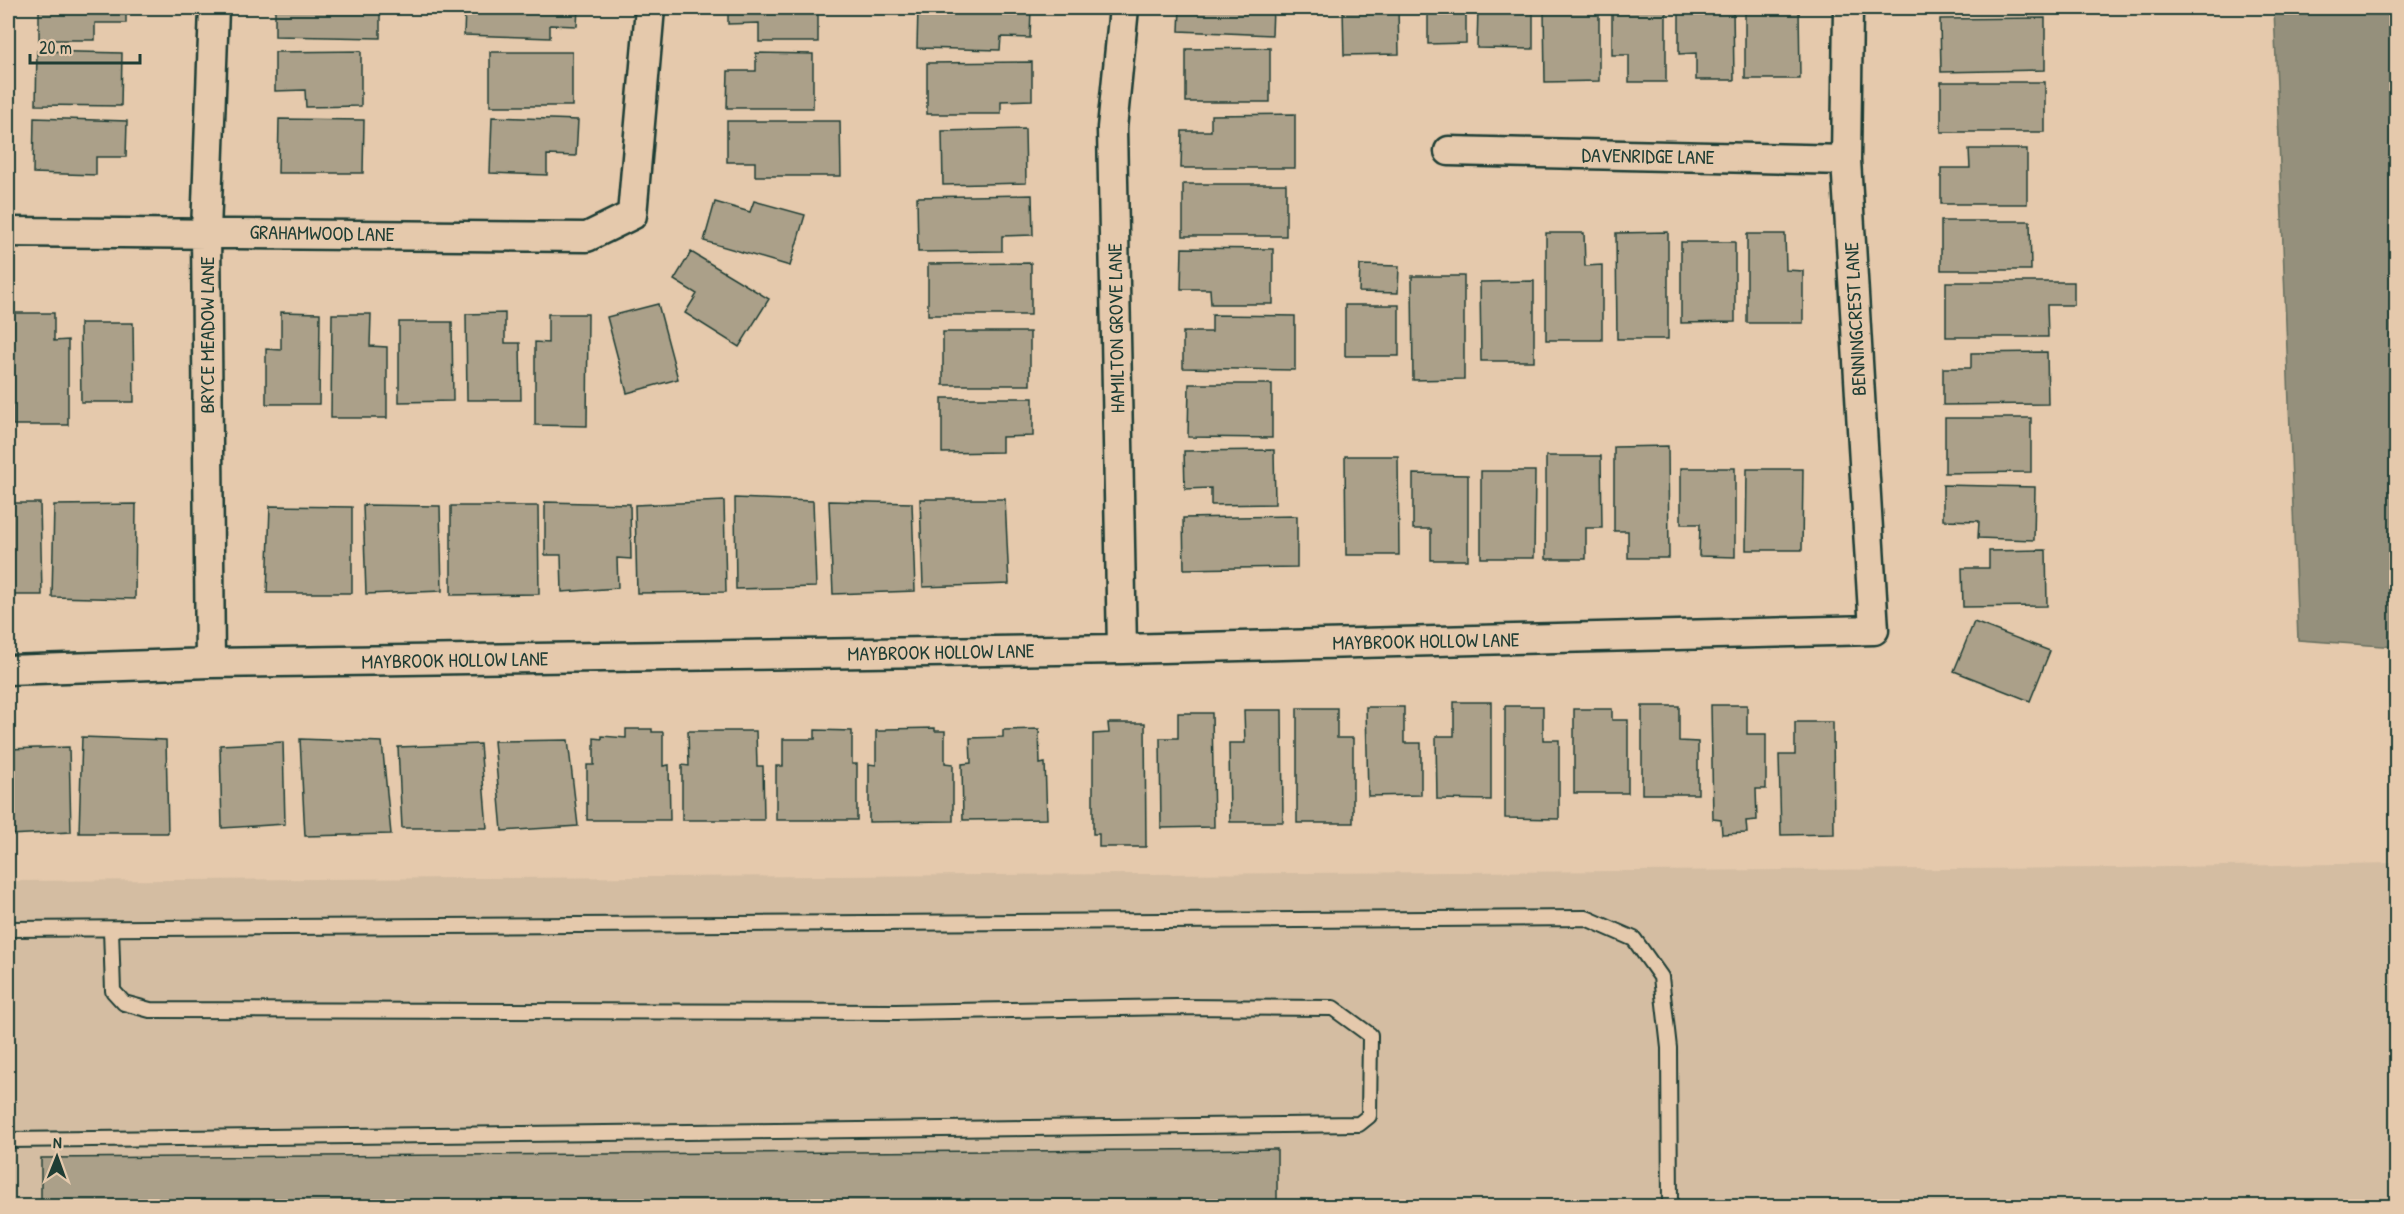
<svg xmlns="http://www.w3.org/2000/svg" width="2404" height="1214" font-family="'Patrick Hand',sans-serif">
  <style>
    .built { fill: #d4bda2 }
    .water { fill: #95907b; stroke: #666f5f; stroke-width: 1.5 }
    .building { fill: #aba089; stroke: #1f3d34; stroke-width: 1.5 }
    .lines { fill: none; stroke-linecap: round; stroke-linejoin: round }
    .service-casing { stroke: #1f3d34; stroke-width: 18 }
    .minor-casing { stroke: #1f3d34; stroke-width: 33 }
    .service { stroke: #e5c9ac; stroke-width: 14 }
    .minor { stroke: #e5c9ac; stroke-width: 28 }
    .labels { text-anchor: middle; stroke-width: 4.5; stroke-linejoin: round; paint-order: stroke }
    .street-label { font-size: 20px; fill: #1f3d34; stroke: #e5c9ac }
  </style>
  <rect width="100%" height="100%" fill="#e5c9ac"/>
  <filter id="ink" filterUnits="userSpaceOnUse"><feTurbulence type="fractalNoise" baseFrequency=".0167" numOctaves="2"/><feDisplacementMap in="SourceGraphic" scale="12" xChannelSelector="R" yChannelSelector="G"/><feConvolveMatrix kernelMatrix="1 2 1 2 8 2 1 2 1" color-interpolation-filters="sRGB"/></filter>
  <g filter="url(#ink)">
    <path class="built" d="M2396,863V1206H8V881L2115,868Z"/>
    <path class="water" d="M2274,8H2396V647L2298,640Z"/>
    <path class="building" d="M39,8H126V23H95V40H39Z
      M275,8H380V38L275,36Z
      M465,8H578L577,26L550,25V38L464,35Z
      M728,8H818V42H759V23L728,24Z
      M918,8H1031L1030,38L1001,37L1000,50L917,48Z
      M1180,8H1273L1272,35L1179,31Z
      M1343,8H1398L1399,54L1344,55Z
      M1409,8H1466V43L1428,44V10H1409Z
      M1478,8H1533V49L1477,48Z
      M1544,8H1599V81L1545,82Z
      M1612,8H1666V82H1629V55H1612Z
      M1679,8H1733L1734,80H1696V53L1679,54Z
      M1745,8H1799L1800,79H1745Z
      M2045,18V70L1941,72L1940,19Z
      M1270,48V102H1186V49Z
      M37,51L122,53L121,106L36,105Z
      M361,51V106L306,107L305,90L275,91V52Z
      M490,52H572V106H490Z
      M756,53L813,54V108H727L728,71H756Z
      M1032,62V100L1001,101V114H927V63Z
      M1941,82H2045V132H1941Z
      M1295,114V168H1181L1182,131H1211V115Z
      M492,117L578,120L576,156L547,155V175L490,173Z
      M34,118L127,121L126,157H96V175L33,173Z
      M279,119L364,120L363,173H278Z
      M727,121H840L841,176H755V162H727Z
      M1025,129L1026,183L943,185L942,131Z
      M1969,149H2027V204H1941V168H1970Z
      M1183,184H1286V236H1183Z
      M1032,195L1033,235L1002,236V251L918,252L917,197Z
      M754,201L805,215L790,266L704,241L715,202L750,212Z
      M1941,221H2030L2031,270H1941Z
      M1668,232V339H1617L1616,233Z
      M1546,233H1584L1585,266L1602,265V340H1546Z
      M1747,234H1785L1786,270L1803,271V323H1747Z
      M1681,242H1735V322L1681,323Z
      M1182,248L1273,249V304H1211L1210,289H1181Z
      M691,252L769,299L739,347L685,313L697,294L674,280Z
      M1031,263V315H928V264Z
      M1360,265L1399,266L1398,293L1359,292Z
      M1412,276H1464V379L1413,380Z
      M1534,281V361H1481L1480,282Z
      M1946,282H2074V305H2047L2048,337H1946Z
      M658,304L678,379L627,393L607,317Z
      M1345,305H1399V356H1345Z
      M281,312L320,313L319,404H266V349L281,350Z
      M13,313H54V341L68,340V425H13Z
      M505,313V343H520L521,400H467L466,314Z
      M332,314H371L370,346L387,347V418H331Z
      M548,314H588L587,426L535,425V342L548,343Z
      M1212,315L1295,316V370L1183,368V332H1212Z
      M399,322H452L453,401L399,402Z
      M80,323H133L134,402H81Z
      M943,332H1030V385H943Z
      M2047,352L2048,404L1943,405V368H1971V353Z
      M1189,384H1272V438L1188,437Z
      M942,398H1033V436L1002,437V452L942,453Z
      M1945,418H2031V472L1945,473Z
      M1668,446L1669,558H1628V531H1614V447Z
      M1274,450L1275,504L1211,505V488L1185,489L1184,451Z
      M1345,456H1398L1399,555H1346Z
      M1546,456H1601L1602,528H1586V559H1546Z
      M1681,468H1735V557L1699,556L1700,524H1681Z
      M1747,469H1803L1802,550H1746Z
      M1481,471H1535L1534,558H1481Z
      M1413,474L1468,475V560H1431V529H1413Z
      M1943,485L2035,487L2034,540L1978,538L1979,521L1943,520Z
      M735,498L813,501L816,587L736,589Z
      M920,499H1005L1009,584L923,587Z
      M724,501L726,592L637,593L635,505Z
      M829,501L912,503L915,591L833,594Z
      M545,502L630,504L631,559L617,558L618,588L562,592L561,555H545Z
      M8,503H40L42,595H8Z
      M136,504L135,599L52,597L54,505Z
      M363,505L440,506L442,591L366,594Z
      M270,506L352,507V593H267Z
      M451,506H538L539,594L451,595Z
      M1297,516V567L1184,569L1183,518Z
      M2046,550L2047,606L1963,607L1962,568H1989V551Z
      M1974,622L2050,651L2030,701L1954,671Z
      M1454,702H1491V800L1437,799L1436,736H1454Z
      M1711,705H1747V734H1766V789H1756L1757,820L1746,821L1747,833L1722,834L1721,820L1713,819Z
      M1505,706H1543V740H1559V819L1505,818Z
      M1642,706H1679V741L1698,742V794H1642Z
      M1366,707H1404V743H1421V795L1368,796Z
      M1297,708H1337V738H1353V823H1297Z
      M1574,709H1612V720H1628V793H1574Z
      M1244,710H1282L1283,822H1230L1229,743H1245Z
      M1178,713H1212L1214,827L1161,828L1160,738H1178Z
      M1795,722H1833L1834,834L1781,835L1779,755H1795Z
      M1108,723H1145L1146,847H1099V834H1093V734L1109,733Z
      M935,728V731H945V763L953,764V821L869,822V764L876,765V731H886V729Z
      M626,729H652V732H663V766L669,765L670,820H587V765H594V738L602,739V736L626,738Z
      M1039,729L1040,764L1045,763L1047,819L963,820L962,764L971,763L970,738L1003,737V730Z
      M815,730L852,731V764H857V820H776V766H783V739H815Z
      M688,731H756L757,766H763L764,820H682V765L689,766Z
      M82,737L166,740L168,833H79Z
      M300,739L382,742L391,834L305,836Z
      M568,740L578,826L502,831L494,741Z
      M283,742L285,824L222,828L220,745Z
      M480,744L487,828H402L398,747Z
      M69,747L71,832L8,835V749Z
      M1277,1149V1206H41V1158Z"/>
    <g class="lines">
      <g class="service-casing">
        <path id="service" d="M8,929L1586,918L1634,939L1661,977L1669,1048L1670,1206
          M8,1140L1359,1124L1369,1116L1370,1035L1333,1008L1177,1007L896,1012L150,1010L124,1003L113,991L111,929"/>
      </g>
      <g class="minor-casing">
        <path id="minor" d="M1449,151L1846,160
          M8,232L587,237L632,215L650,8
          M1122,649L1112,128L1124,8
          M210,663L206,232L214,8
          M8,670L210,663L1122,649L1874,630L1846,160L1848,8"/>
      </g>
      <use href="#service" class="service"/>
      <use href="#minor" class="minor"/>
    </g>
  </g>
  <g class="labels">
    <g class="street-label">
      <text transform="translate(1648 156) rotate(1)" y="7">DAVENRIDGE LANE</text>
      <text transform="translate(322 233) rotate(1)" y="7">GRAHAMWOOD LANE</text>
      <text transform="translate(1855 319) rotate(-93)" y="7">BENNINGCREST LANE</text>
      <text transform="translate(1116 328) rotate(-91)" y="7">HAMILTON GROVE LANE</text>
      <text transform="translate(207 335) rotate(-90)" y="7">BRYCE MEADOW LANE</text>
      <text transform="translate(1426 641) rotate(-1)" y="7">MAYBROOK HOLLOW LANE</text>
      <text transform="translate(941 652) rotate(-1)" y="7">MAYBROOK HOLLOW LANE</text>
      <text transform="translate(455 660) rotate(-1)" y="7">MAYBROOK HOLLOW LANE</text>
    </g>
  </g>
  <rect width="2404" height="1214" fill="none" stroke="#e5c9ac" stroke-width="30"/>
  <rect x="15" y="15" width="2374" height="1184" fill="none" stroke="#1f3d34" stroke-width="2" filter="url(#ink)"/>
  <g transform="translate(57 1157) rotate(1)" stroke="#e5c9ac" stroke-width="4.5" paint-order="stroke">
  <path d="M0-4.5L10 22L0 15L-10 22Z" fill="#1f3d34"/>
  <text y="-9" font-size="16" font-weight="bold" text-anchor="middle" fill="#1f3d34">N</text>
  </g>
  <path d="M30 54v9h110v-9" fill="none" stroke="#1f3d34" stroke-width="3"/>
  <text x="39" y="54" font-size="18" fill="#1f3d34" stroke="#e5c9ac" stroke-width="4.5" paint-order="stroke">20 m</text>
</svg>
